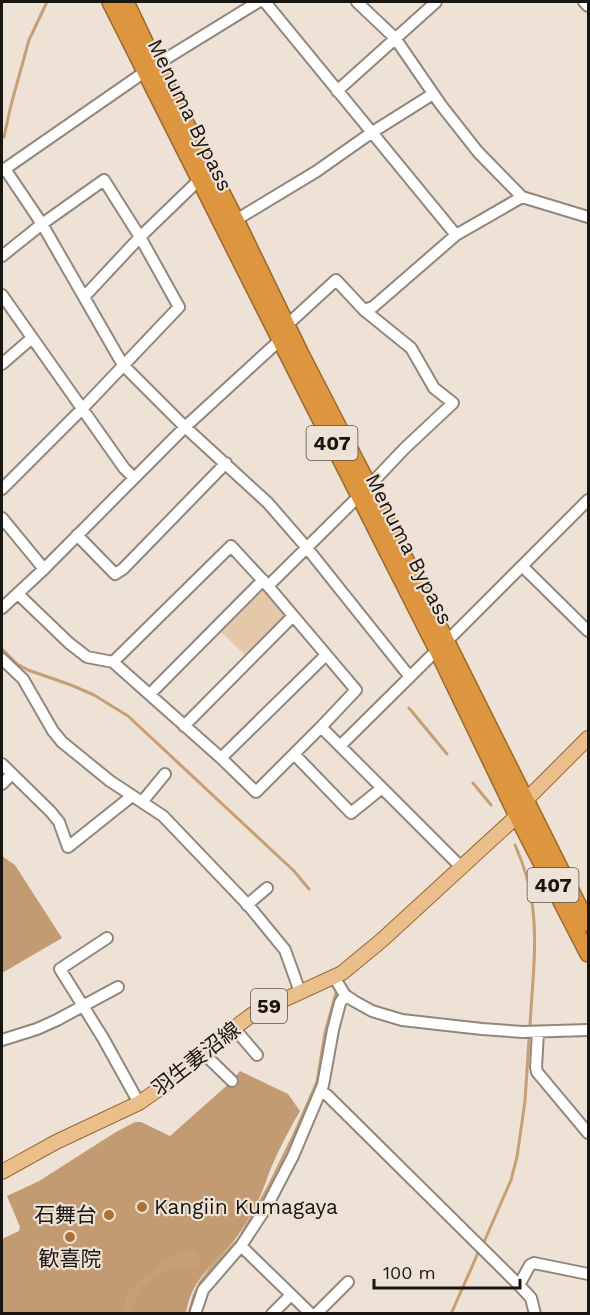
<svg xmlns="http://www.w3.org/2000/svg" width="590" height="1315" font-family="'Work Sans','Noto Sans JP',sans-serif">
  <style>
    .green { fill: #e5c7aa }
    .forest { fill: #c29b73 }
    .water { fill: #c69f77 }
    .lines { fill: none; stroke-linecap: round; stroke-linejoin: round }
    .stream { stroke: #c69f77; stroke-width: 3 }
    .minor-casing { stroke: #91877c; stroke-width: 14 }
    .major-casing { stroke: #996830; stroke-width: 16 }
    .highway-casing { stroke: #996830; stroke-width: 18 }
    .minor { stroke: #fff; stroke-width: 10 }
    .major { stroke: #ebbf8c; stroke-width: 14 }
    .highway { stroke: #de9540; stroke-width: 15 }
    .poi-dot { fill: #aa7130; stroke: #eee2d6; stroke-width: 2 }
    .labels { text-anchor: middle; stroke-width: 4.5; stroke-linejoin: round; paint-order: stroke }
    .shield { fill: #eee2d6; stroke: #59524c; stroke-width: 1.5 }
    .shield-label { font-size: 20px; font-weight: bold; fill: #191511 }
    .street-label { font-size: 21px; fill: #191511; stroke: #eee2d6 }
    .poi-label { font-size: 21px; fill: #191511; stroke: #eee2d6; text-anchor: start }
  </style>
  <rect width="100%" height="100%" fill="#eee2d6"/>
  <path class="green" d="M262,586L287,618L247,657L219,630Z"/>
  <path class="forest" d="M2,856L15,865L62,938L2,973Z
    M240,1071L288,1094L300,1111C289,1130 279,1149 271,1168C267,1177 265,1186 261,1194C255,1208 243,1230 233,1242C212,1267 192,1278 186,1313L2,1314V1239L19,1231L20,1227L7,1196L39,1181L116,1132L135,1122H141L170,1136L232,1081Z"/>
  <path class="water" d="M192,1249L199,1254L202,1264L198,1267C180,1261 150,1275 140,1292C136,1298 133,1307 131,1313H124L126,1295L146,1275L173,1255Z"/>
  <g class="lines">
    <path class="stream" d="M4,137L11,105L29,40L47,2
      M2,649L17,664L28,670L71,685L94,695L128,716L294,871L309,889
      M409,708L447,754
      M473,783L491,805
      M515,845C523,863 530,884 532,903C538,943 532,985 530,1026
      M484,1242L511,1180L517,1157L525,1101L529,1039
      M189,1314L194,1296L200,1283L212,1267L239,1239L269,1186L292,1139L317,1082L325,1033L336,993
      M451,1314L478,1253"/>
    <g class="minor-casing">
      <path id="minor" d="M265,2L456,235
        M357,2L395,38L441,105L478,152L522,197L588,217
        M584,2L588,6
        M337,91L436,2
        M5,169L42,224L123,365L185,427L268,503L307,548L410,677
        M2,171L146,71L258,2
        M236,220L317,171L371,133L433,94
        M2,256L42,224L104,180L140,237L179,307L82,409L2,489
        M2,295L124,468L134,478
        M84,297L140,237L199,180
        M364,310L373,307L456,235L522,197
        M287,325L336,280L364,310L411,348L434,388L453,403L404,449L369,486
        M2,364L32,338
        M2,518L44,569
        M77,535L115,574L123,569L226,463
        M522,566L588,631
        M268,586L359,496
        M18,594L69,643L87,657L113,662L221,758L256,792L321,727L356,690L268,586L231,546L113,662
        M2,608L44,569L185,427L280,340
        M447,641L588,500
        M2,659L23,679L53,731L62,742L110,781L163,816L249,906L285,950L300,992
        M150,694L263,580
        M184,726L293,616
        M321,727L461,867
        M340,746L437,650
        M294,754L351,813L382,788
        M221,758L326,655
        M2,764L51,812L59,822L68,847L132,796
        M2,784L12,774
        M142,802L165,774
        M247,905L267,888
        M107,938L60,969L103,1038L139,1103
        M334,977L345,995L354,1001L372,1011L402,1020L482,1029L523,1032L588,1030
        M234,1028L257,1055
        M538,1032L536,1067L537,1072L588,1133
        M2,1040L37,1029L57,1020L118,987
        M202,1052L232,1081
        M321,1092L327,1095L519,1285L531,1298L535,1314
        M241,1246L311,1314
        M519,1285L530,1265L534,1263L588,1274
        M195,1314L203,1290L241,1246L267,1206L293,1156L323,1085L333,1030L340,1003L345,995
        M272,1314L291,1295
        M316,1314L348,1282"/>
    </g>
    <g class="major-casing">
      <path id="major" d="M2,1172L56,1142L139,1103L169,1082L202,1052L253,1014L342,973L382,940L517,816L526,800L588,738"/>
    </g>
    <g class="highway-casing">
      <path id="highway" d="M110,2L280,340L437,650L517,816L588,954
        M126,2L156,65L236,220L300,352L369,486L588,924"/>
    </g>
    <use href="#minor" class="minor"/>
    <use href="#major" class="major"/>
    <use href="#highway" class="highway"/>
  </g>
  <g class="poi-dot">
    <circle cx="142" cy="1207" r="6"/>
    <circle cx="109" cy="1215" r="6"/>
    <circle cx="70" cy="1237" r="6"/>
  </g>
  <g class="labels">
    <g class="shield">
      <rect x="306.5" y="426" width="51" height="34" rx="4.5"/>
      <rect x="527.5" y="868" width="51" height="34" rx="4.5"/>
      <rect x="251" y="989" width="36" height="34" rx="4.5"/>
    </g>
    <g class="shield-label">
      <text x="332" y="450">407</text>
      <text x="553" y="892">407</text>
      <text x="269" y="1013">59</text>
    </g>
    <g class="street-label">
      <text transform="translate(190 115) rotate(64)" y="7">Menuma Bypass</text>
      <text transform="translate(409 549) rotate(63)" y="7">Menuma Bypass</text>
      <text transform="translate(196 1059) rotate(-38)" y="7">羽生妻沼線</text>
    </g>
    <g class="poi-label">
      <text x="154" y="1214">Kangiin Kumagaya</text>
      <text x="97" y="1222" text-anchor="end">石舞台</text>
      <text x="70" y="1266" text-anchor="middle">歓喜院</text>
    </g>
  </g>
  <rect width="590" height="1315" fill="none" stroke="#191511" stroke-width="6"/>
  <path d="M374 1279v9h146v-9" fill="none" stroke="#191511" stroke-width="3"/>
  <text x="383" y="1279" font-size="18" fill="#191511" stroke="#eee2d6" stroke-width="4.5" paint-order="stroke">100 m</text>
</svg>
